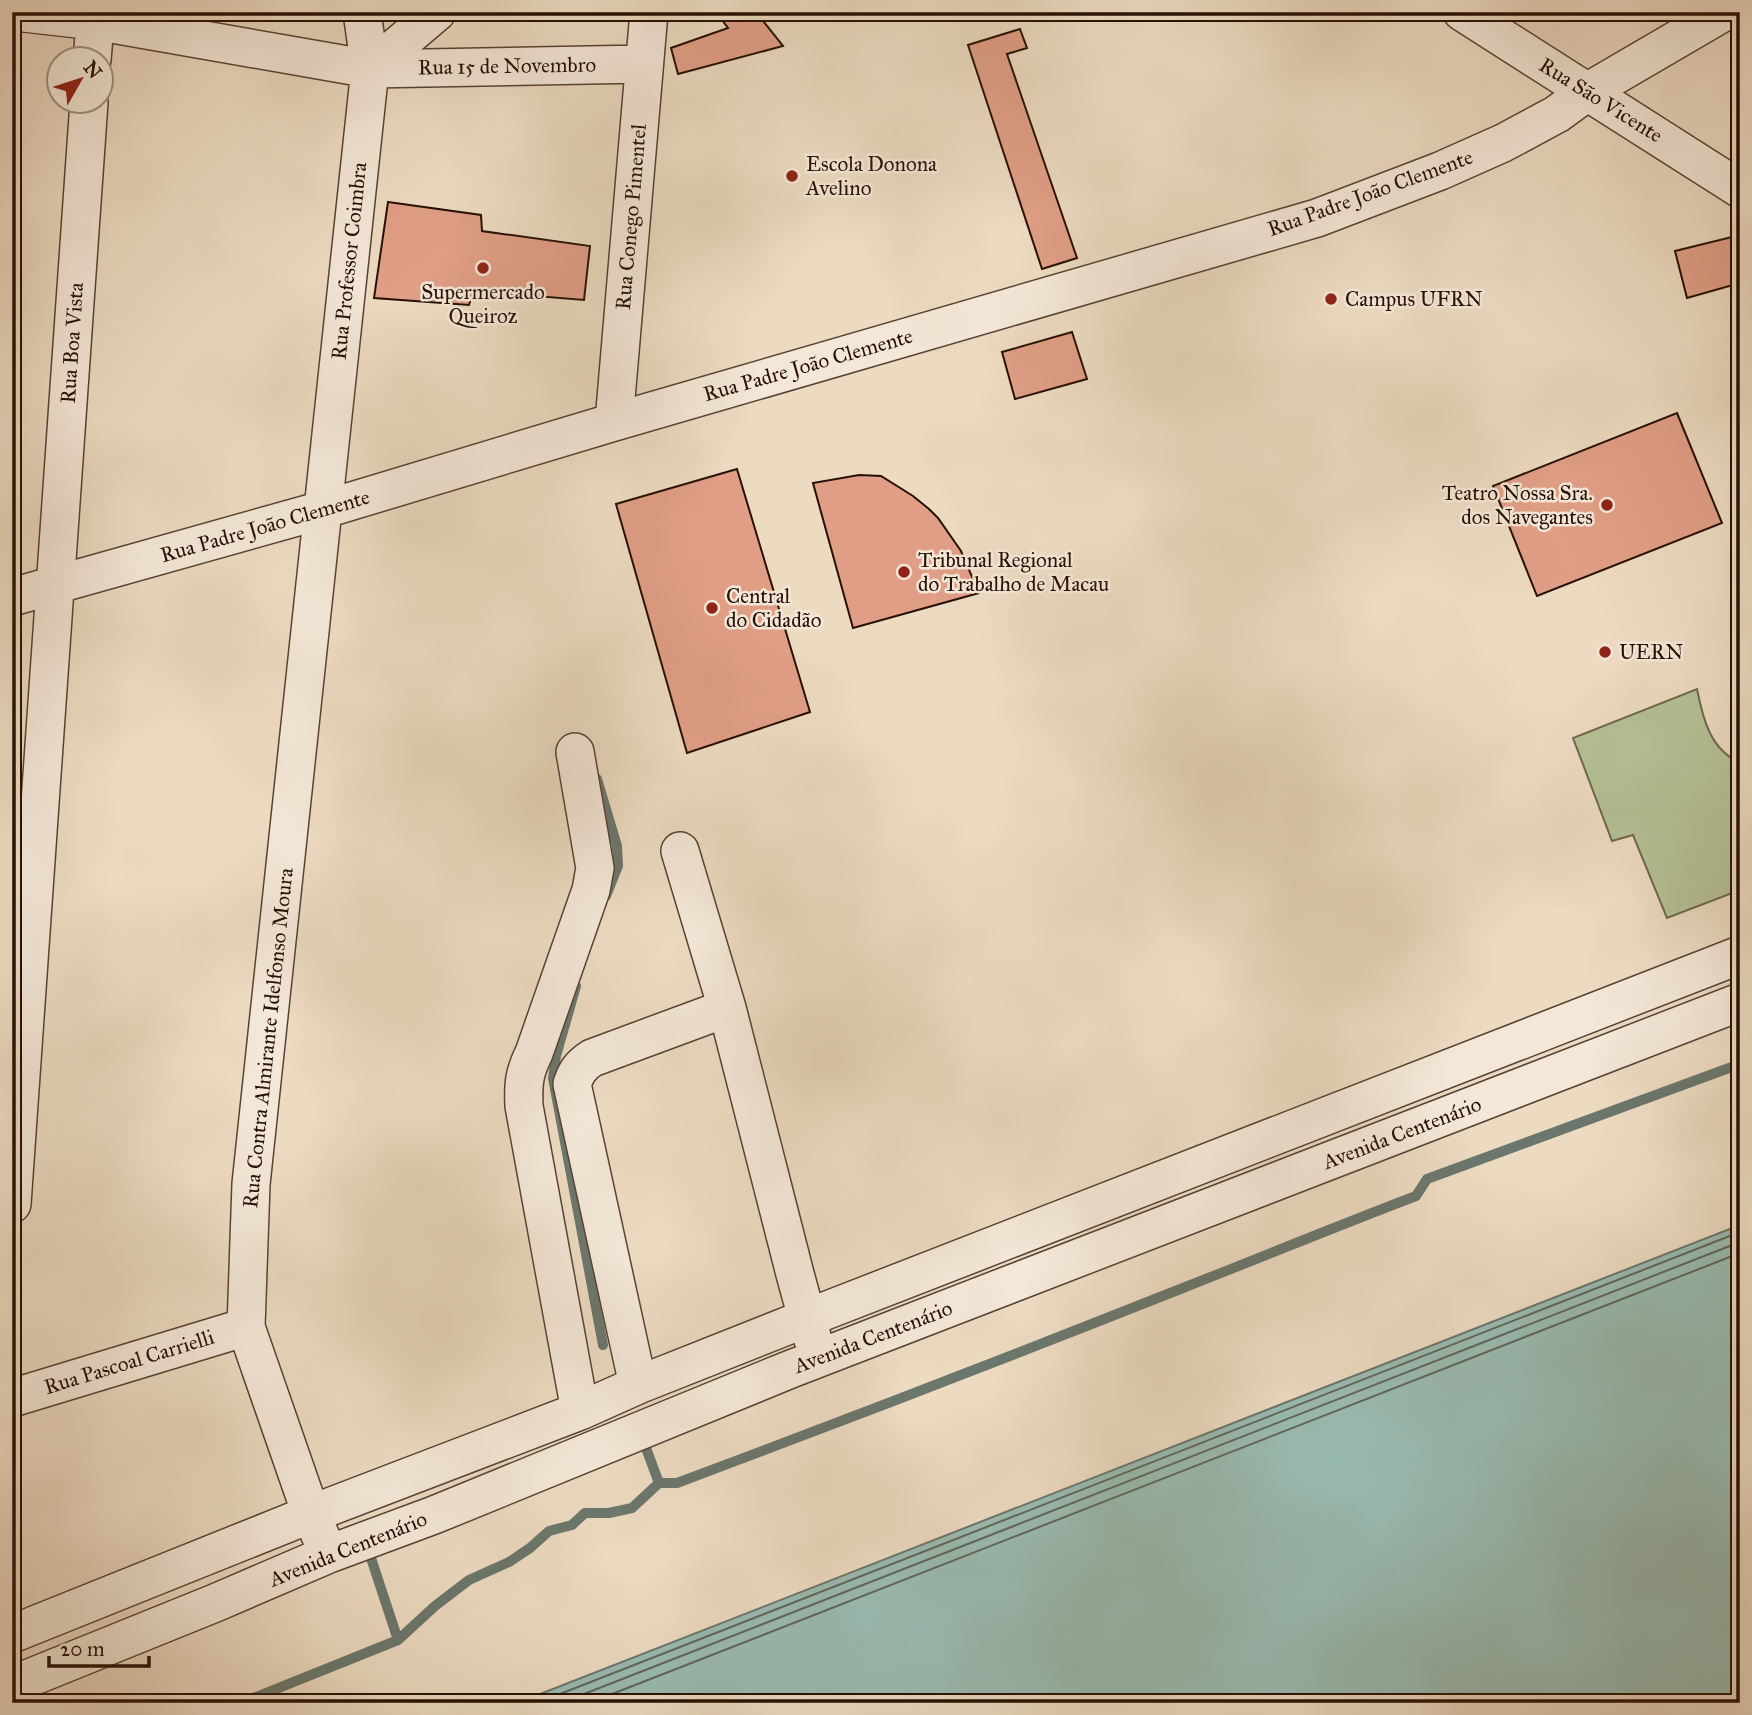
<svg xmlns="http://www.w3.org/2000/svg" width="1752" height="1715" font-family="'IM FELL Great Primer',serif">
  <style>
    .green { fill: #b5c095; stroke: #6e684d; stroke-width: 2 }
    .water { fill: #99bbb1; stroke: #6b776c; stroke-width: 2 }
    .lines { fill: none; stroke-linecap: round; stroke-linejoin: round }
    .shore { stroke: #60665b; stroke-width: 2 }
    .stream { stroke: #6b776c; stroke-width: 10 }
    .building { fill: #e09e86; stroke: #271005; stroke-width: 2 }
    .street-casing { stroke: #584234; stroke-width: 40 }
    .street { stroke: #f3e7d7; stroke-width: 37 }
    .poi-dot { fill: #8f2418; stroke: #f3e7d7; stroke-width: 2.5 }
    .labels { text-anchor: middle; stroke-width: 5; stroke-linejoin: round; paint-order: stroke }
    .street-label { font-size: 21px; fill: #271005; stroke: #f3e7d7 }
    .poi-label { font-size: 21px; fill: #271005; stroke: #f3e7d7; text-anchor: start }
  </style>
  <rect width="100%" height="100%" fill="#ecdac1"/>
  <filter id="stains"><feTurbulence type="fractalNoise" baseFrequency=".00286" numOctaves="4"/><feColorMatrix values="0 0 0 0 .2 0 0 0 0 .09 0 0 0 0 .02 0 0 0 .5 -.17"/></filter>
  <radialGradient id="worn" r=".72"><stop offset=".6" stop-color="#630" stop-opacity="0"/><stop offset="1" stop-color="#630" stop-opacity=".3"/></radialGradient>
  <path class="green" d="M1697,689C1703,719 1710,749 1740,763V890L1667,918L1633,835L1612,841L1573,738Z"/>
  <path class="water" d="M1740,1225V1703H517Z"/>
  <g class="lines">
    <path class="shore" d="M537,1703L1740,1232
      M561,1703L1740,1242
      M589,1703L1740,1253"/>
    <path class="stream" d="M597,779L617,846L618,866L606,896
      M576,986L556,1056L553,1078L603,1345
      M643,1440L659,1483
      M370,1555L398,1640
      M241,1703L398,1640L435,1606L469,1580L509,1562L530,1548L549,1531L572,1525L585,1513H609L632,1508L659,1483H677C848,1419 1019,1353 1188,1286C1264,1256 1340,1225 1416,1196L1427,1179L1740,1064"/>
  </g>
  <path class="building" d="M716,12H756L783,46L678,74L671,48L728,28Z
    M1020,29L1027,48L1007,54L1077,258L1042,269L968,45Z
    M388,202L481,215L482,231L590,246L584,300L473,291L469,305L374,298Z
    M1740,235V283L1687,298L1675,251Z
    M1072,332L1087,379L1015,399L1002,352Z
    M1677,413L1722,523L1537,596L1493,486Z
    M737,469L810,712L687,753L616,504Z
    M859,475L881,476L913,496L929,509L938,518L961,551L979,593L853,628L813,483Z"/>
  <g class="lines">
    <g class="street-casing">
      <path id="street" d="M15,12L95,21L370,69L644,64
        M1462,12L1740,189
        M92,60L96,12
        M370,69L437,12
        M614,422L649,12
        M12,597L322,510L614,422L1317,218L1440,171L1503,143L1557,114L1587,92L1724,12
        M575,752L595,868L591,890L534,1053C524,1073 523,1084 524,1106L580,1411
        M680,851L727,1008L795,1274L813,1340
        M12,1204L89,102
        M638,1385L572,1084C576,1072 581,1065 592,1058L727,1008
        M12,1398L246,1327
        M321,1537L311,1514L246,1327L251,1184L370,69L362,12
        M12,1634L311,1514L580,1411L638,1385L807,1318L1740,955
        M12,1685L215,1603L329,1554L434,1515L791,1369L1740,1002"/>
    </g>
    <use href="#street" class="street"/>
  </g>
  <g class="poi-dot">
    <circle cx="792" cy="176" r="7"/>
    <circle cx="483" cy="268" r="7"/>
    <circle cx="1331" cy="299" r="7"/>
    <circle cx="1607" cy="505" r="7"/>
    <circle cx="904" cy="572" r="7"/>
    <circle cx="712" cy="608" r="7"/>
    <circle cx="1605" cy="652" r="7"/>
  </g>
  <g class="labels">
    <g class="street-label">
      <text transform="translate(507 66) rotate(-1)" y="7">Rua 15 de Novembro</text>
      <text transform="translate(1601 100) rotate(32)" y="7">Rua São Vicente</text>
      <text transform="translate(1370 193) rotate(-20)" y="7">Rua Padre João Clemente</text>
      <text transform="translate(631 217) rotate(-85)" y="7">Rua Conego Pimentel</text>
      <text transform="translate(349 261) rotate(-84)" y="7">Rua Professor Coimbra</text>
      <text transform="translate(72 343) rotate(-86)" y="7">Rua Boa Vista</text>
      <text transform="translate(808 365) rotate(-16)" y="7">Rua Padre João Clemente</text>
      <text transform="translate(265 526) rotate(-16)" y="7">Rua Padre João Clemente</text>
      <text transform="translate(268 1038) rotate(-84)" y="7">Rua Contra Almirante Idelfonso Moura</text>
      <text transform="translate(1402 1133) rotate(-21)" y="7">Avenida Centenário</text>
      <text transform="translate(873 1337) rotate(-21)" y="7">Avenida Centenário</text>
      <text transform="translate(129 1362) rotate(-17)" y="7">Rua Pascoal Carrielli</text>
      <text transform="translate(348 1549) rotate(-22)" y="7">Avenida Centenário</text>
    </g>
    <g class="poi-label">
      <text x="806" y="171">Escola Donona<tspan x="806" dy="24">Avelino</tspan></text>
      <text x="483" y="299" text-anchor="middle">Supermercado<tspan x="483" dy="24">Queiroz</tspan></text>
      <text x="1345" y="306">Campus UFRN</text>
      <text x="1593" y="500" text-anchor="end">Teatro Nossa Sra.<tspan x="1593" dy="24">dos Navegantes</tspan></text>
      <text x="918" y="567">Tribunal Regional<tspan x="918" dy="24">do Trabalho de Macau</tspan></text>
      <text x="726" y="603">Central<tspan x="726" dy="24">do Cidadão</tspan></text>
      <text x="1619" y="659">UERN</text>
    </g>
  </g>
  <rect width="1752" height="1715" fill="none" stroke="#ecdac1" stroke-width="42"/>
  <rect x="14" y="14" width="1724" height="1687" fill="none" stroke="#271005" stroke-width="3.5"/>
  <rect x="21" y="21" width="1710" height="1673" fill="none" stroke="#271005" stroke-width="2"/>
  <g transform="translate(80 80) rotate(51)"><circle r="33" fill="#f3e7d7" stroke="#a19183" stroke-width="2"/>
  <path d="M0-5L12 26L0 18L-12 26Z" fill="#8f2418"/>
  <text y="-10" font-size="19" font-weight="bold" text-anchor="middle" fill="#271005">N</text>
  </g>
  <path d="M49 1656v10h100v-10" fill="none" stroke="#271005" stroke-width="3.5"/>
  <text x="60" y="1656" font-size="21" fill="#271005" stroke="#f3e7d7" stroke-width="5" paint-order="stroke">20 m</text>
  <rect width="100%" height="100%" filter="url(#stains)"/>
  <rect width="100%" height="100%" fill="url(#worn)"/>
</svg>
